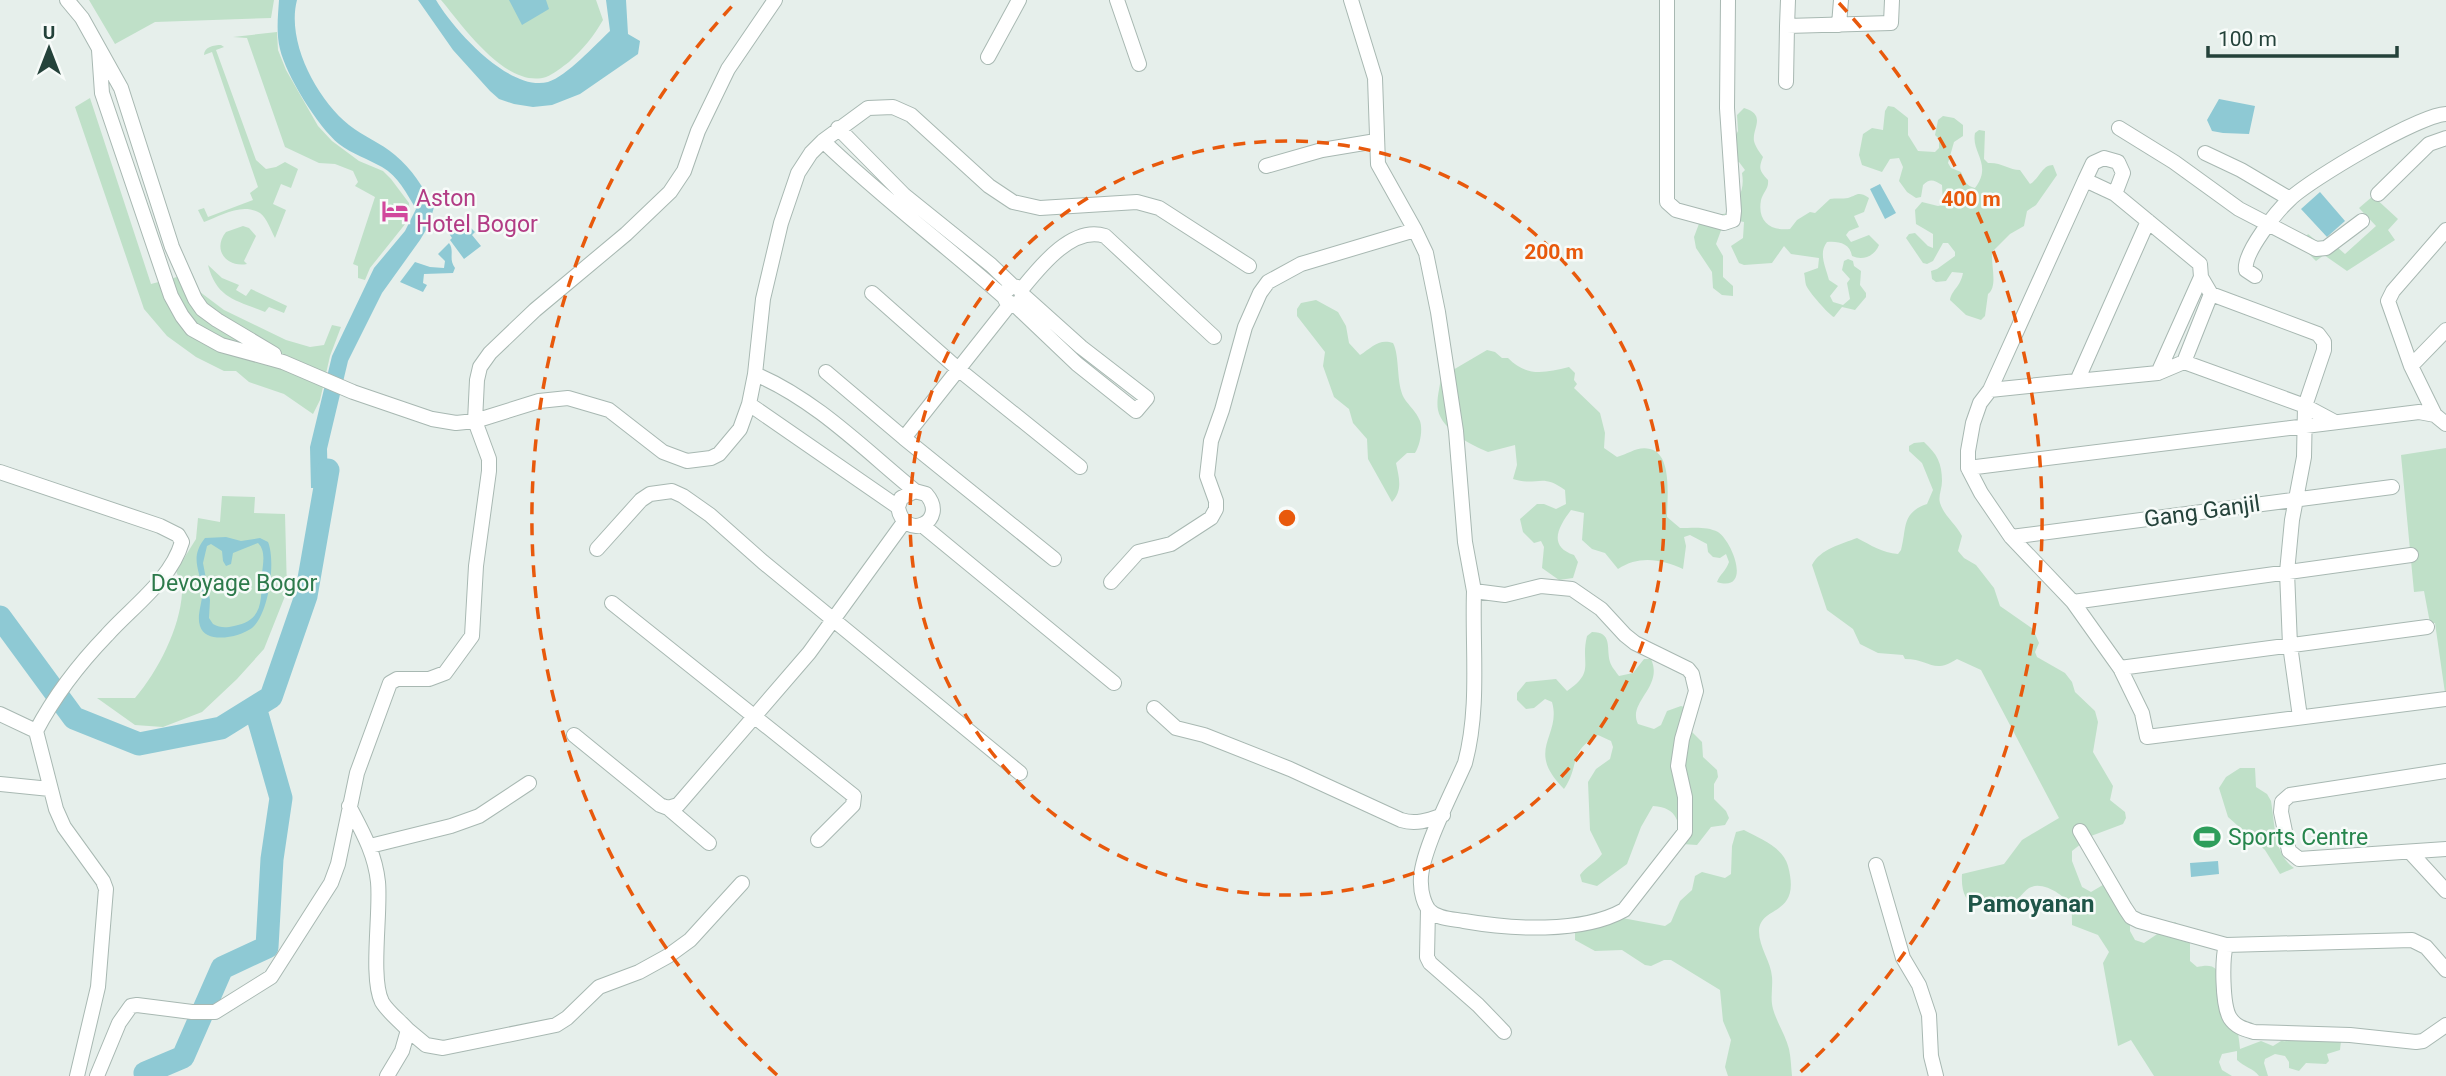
<svg xmlns="http://www.w3.org/2000/svg" width="2446" height="1076" font-family="Roboto,sans-serif">
  <style>
    .green { fill: #bfe0c8 }
    .water { fill: #8ec9d4; fill-rule: evenodd }
    .lines { fill: none; stroke-linecap: round; stroke-linejoin: round }
    .river { stroke: #8ec9d4; stroke-width: 23 }
    .minor-casing { stroke: #a8b8b2; stroke-width: 16 }
    .minor { stroke: #fff; stroke-width: 14 }
    .ring { fill: none; stroke: #e8590c; stroke-width: 3.5; stroke-dasharray: 12 9 }
    .labels { text-anchor: middle; stroke-width: 5; stroke-linejoin: round; paint-order: stroke }
    .hotel-label { font-size: 23px; fill: #b23c85; stroke: #f7fbf9; text-anchor: start }
    .street-label { font-size: 23px; fill: #24423a; stroke: #f7fbf9 }
    .park-label { font-size: 23px; fill: #2d7a4b; stroke: #f7fbf9 }
    .leisure-label { font-size: 23px; fill: #27864d; stroke: #f7fbf9; text-anchor: start }
    .neighbourhood-label { font-size: 24px; font-weight: bold; fill: #1f5548; stroke: #f7fbf9 }
    .centre { fill: #e8590c; stroke: #f7fbf9; stroke-width: 3.5 }
    .ring-label { font-size: 21px; text-anchor: middle; font-weight: bold; fill: #e8590c; stroke: #f7fbf9; stroke-width: 5; stroke-linejoin: round; paint-order: stroke }
  </style>
  <rect width="100%" height="100%" fill="#e6efeb"/>
  <path class="green" d="M89,0H274L271,18L155,22L115,44Z
    M441,0H596L603,20C594,36 583,49 569,62C562,67 554,74 546,77C506,89 463,26 441,0Z
    M277,32L278,50L286,70L318,126L332,141L359,161L383,171L391,179L409,203L410,216L406,223L370,268L365,280L358,278V266L353,264L375,197L355,186L358,182L353,171L335,164L319,163L285,147L247,38L233,37Z
    M221,45L224,47L216,50L256,160L266,169L276,167L285,162L298,169L291,188L281,184L273,204L286,210L275,238C271,231 267,218 260,213C242,202 220,216 204,222L198,210L204,208L208,217L253,200L250,193L258,187L212,52L204,55C204,47 214,45 221,45Z
    M90,98L151,284L192,273L200,292L224,310L286,340L310,347L324,345L332,325L341,327L330,356L320,400L313,414L284,394L249,382L236,371H224L196,357L167,336L144,309L75,107Z
    M1888,106L1894,107L1908,118V135L1918,151L1935,152L1939,148V139L1935,135L1938,120L1943,116L1954,118L1963,125V136L1954,142L1948,163L1951,168L1961,172C1965,181 1966,186 1975,188C1993,164 1971,153 1975,133L1979,130L1985,131L1984,159L1988,163C2001,162 2009,170 2020,170L2030,184C2040,178 2042,165 2053,165L2057,175L2036,205L2027,211L2024,226L2010,234L1992,252C1991,266 1998,287 1988,294L1985,316L1981,320L1966,315L1950,300C1952,289 1960,288 1963,273L1952,272L1946,281L1936,282L1932,279L1931,271L1937,269L1955,256V252L1948,243H1943L1933,261L1927,264L1923,263L1906,238L1909,234L1915,233L1928,246L1933,248V234L1916,224L1915,210L1922,202L1938,206L1943,205L1942,185C1934,180 1930,178 1923,185L1921,197L1916,198L1907,192L1899,181L1903,167L1899,158L1890,159L1882,172L1862,165L1859,155L1863,134L1872,128L1883,130L1885,111Z
    M1744,108C1767,115 1752,128 1754,141C1755,146 1760,153 1763,157C1758,169 1760,171 1768,180C1769,189 1763,192 1761,200C1757,222 1771,231 1790,229L1797,220L1810,212L1815,213L1830,199C1835,198 1843,199 1848,198C1858,195 1858,191 1869,198L1864,212L1854,216L1859,227L1849,231L1846,235L1851,242L1869,235L1879,245C1875,256 1863,261 1852,256C1850,243 1838,241 1827,242C1818,253 1826,268 1829,280L1838,286L1830,296L1833,302L1843,305L1850,299L1847,283L1850,279L1842,270L1844,261L1848,259L1853,261L1854,266L1861,271L1860,285L1866,293V297L1855,310L1842,307L1834,317C1829,315 1808,291 1806,285C1805,282 1805,276 1804,273L1818,268L1819,258L1791,254L1784,246L1772,263L1744,265L1739,263L1731,246L1743,238L1744,222L1733,220L1723,225L1716,244L1723,256V277L1733,286V296L1722,295L1713,288L1712,272L1696,248L1694,237L1700,221L1704,217L1729,213C1738,199 1745,191 1742,173L1745,170L1739,162L1727,161L1726,155L1738,131L1737,115Z
    M2373,196L2398,219L2388,230L2395,240L2347,271L2324,255L2316,261L2300,245L2308,234L2331,253L2337,247L2345,254L2376,226L2359,208Z
    M243,226L249,228L256,236L244,261L247,264C226,268 212,249 226,232Z
    M208,265L222,278L239,285L236,290L246,296L251,289L287,306L284,313L269,307L265,312C236,300 217,299 208,265Z
    M1316,300L1338,312L1346,326L1349,343L1360,355C1371,348 1379,338 1393,343C1400,356 1396,383 1404,398C1409,406 1416,411 1420,421C1423,430 1420,445 1415,453H1407L1396,463C1399,478 1403,490 1392,502L1368,459L1367,439L1353,423L1349,409L1334,397L1323,366L1325,352L1297,316V309L1301,303Z
    M1487,350L1495,352L1502,358H1508C1527,377 1544,373 1569,367L1575,373L1574,380L1577,384L1574,388L1600,413L1605,433L1604,448L1617,457C1629,454 1637,446 1650,449C1673,454 1667,500 1667,517L1680,528C1692,528 1707,526 1718,532C1733,542 1752,593 1717,582C1720,574 1726,571 1729,562L1726,554L1720,558L1713,557L1708,552L1707,544L1690,535L1684,537L1686,546L1683,569C1661,559 1639,555 1618,569L1605,553L1592,549L1582,540L1584,513L1571,510C1559,526 1547,546 1574,555L1578,562L1573,578L1559,580L1542,568L1544,547L1541,541L1534,543L1523,532L1520,519L1537,504H1544L1556,509L1566,504L1565,490C1541,472 1538,487 1513,479L1517,465L1515,445L1488,452C1471,445 1442,430 1438,410C1436,400 1440,387 1441,377Z
    M1924,442C1937,454 1942,463 1942,481C1942,489 1938,496 1940,503C1944,516 1956,524 1962,536L1958,551L1964,558L1976,565L1994,588L2000,606L2033,629L2039,643L2035,652L2037,657L2065,673L2072,682L2075,692L2095,711L2098,722L2093,752L2113,786L2110,800L2125,812L2126,818L2123,824L2091,836L2072,851V861L2082,887L2091,892L2108,882L2130,922V931L2135,940L2144,943L2175,922L2190,933V961L2197,967C2204,966 2211,964 2217,970C2229,980 2239,1033 2240,1049L2261,1041L2273,1046L2281,1041C2291,1042 2301,1038 2311,1040C2321,1041 2330,1042 2341,1041L2340,1050L2327,1054L2329,1061L2326,1064L2306,1063L2299,1071L2289,1068V1062L2285,1056L2275,1054L2265,1059L2264,1063L2268,1076H2259C2253,1068 2244,1067 2237,1060V1051L2222,1054L2219,1062L2222,1070L2232,1076H2154L2131,1040L2118,1046L2103,963L2109,952L2098,935L2072,925C2072,920 2072,913 2071,908C2067,896 2042,880 2029,888C2022,893 2016,902 2010,909C1982,908 1960,911 1962,874L2004,864L2022,840L2059,818L1981,670L1957,659C1933,675 1930,659 1905,659L1903,655L1878,653L1860,644L1853,629L1827,610L1812,565C1820,549 1842,544 1857,538C1871,545 1882,553 1898,554L1901,550C1907,528 1901,513 1927,504L1933,490L1922,463L1909,451V446L1914,443Z
    M2446,448V693H2445L2435,623H2430L2424,591L2414,592L2401,455Z
    M222,496L255,497L254,513L285,514L287,591L264,649L237,679L202,712L163,727L135,725L97,698H135C158,671 180,628 182,593C182,586 179,578 176,571L196,539L198,518L220,522Z
    M1592,632C1613,632 1606,648 1610,662C1611,666 1616,672 1619,676L1633,673L1644,659H1651C1664,687 1627,702 1638,724L1654,729L1661,725L1667,711L1681,706L1687,708L1683,723L1702,742L1703,757L1717,770L1718,777L1714,784V799L1726,811L1729,818L1725,825L1711,827L1697,845L1682,844C1678,822 1679,808 1653,806L1641,827L1627,864L1597,886L1582,882L1580,875C1586,866 1596,863 1602,854L1590,830L1588,782L1596,769L1610,759L1613,747L1611,741L1598,735C1567,753 1581,764 1564,789C1524,749 1562,737 1552,702L1545,699L1534,708L1526,709L1517,700V693L1526,682L1556,679L1567,691C1596,671 1580,664 1587,636Z
    M2240,768H2255L2256,787L2267,794L2271,801C2275,824 2274,854 2294,868L2280,874L2265,850L2228,817L2219,788L2226,777Z
    M1744,830C1759,838 1783,847 1788,866C1802,918 1760,904 1759,931C1759,948 1771,961 1772,977C1773,988 1770,998 1773,1009C1777,1023 1786,1036 1789,1049C1791,1058 1791,1067 1792,1076H1728L1725,1067L1731,1040L1723,1021L1720,990L1671,960H1664L1651,966L1645,965L1622,950L1595,951L1575,940V933L1582,920L1617,917L1665,926L1671,922L1680,901L1692,890L1695,876L1702,872L1725,878L1731,874L1732,846L1736,832Z"/>
  <path class="water" d="M279,0H297C286,42 317,99 349,125C363,136 381,143 395,155C412,169 423,187 434,207L429,225L420,240L382,293L348,361L327,449L328,488H311L310,447L332,356L374,268L405,231L416,209C407,194 398,176 382,167C368,159 352,154 339,144C318,127 286,75 280,49C276,33 278,16 279,0Z
    M418,0H436C453,29 509,92 548,82C567,76 595,45 610,31L606,0H626L628,34L640,41L638,54L580,94L552,105L533,107L514,104L499,99L490,91L453,50Z
    M509,0H546L549,9L522,25Z
    M2219,99L2255,106L2249,134L2223,133L2212,131L2207,120Z
    M1880,184L1896,213L1885,219L1870,189Z
    M2320,192L2345,221L2327,237L2301,209Z
    M455,221L459,225L464,221L475,232L472,235L481,246L464,259L450,240L452,238L446,229Z
    M449,243C455,251 448,259 455,268L453,273L424,274L423,283L427,285L423,292L400,282L415,262L430,267L444,268L445,261L438,254Z
    M226,537L241,541L260,538L268,542C276,561 269,614 252,628C240,637 206,645 200,626C196,614 204,600 202,588C199,568 190,557 205,538ZM258,543C266,551 263,563 262,574C261,599 264,621 234,626C226,628 220,628 213,624L209,618L210,600L203,563L207,546L211,544L222,551L223,561L226,566L231,564L233,553Z
    M2218,861L2219,874L2191,877L2190,863Z"/>
  <g class="lines">
    <path class="river" d="M0,617L74,718L139,744L221,728L271,697L306,596L328,470
      M146,1076L145,1073L183,1057L222,968L267,947L272,859L281,798L255,707"/>
    <g class="minor-casing">
      <path id="minor" d="M67,0L82,18L121,88L172,247L195,299L202,309L217,320L274,354
        M1117,0L1139,64
        M1351,0L1375,78L1378,164L1415,230
        M1667,0V202L1676,210L1724,223L1733,220L1734,211L1727,108L1728,0
        M1788,0L1787,26L1891,23L1892,0
        M1839,25L1841,0
        M99,50L102,93L171,296L182,316L192,329L221,345L283,362L353,392L432,419L456,423L475,421L539,401L568,398L609,410L663,452L687,461L711,458L719,454L740,429L749,404L755,374L763,299L781,223L798,173L811,153L823,141L868,108L893,107L911,115L989,186L1013,202L1040,208L1137,202L1159,208L1249,266
        M988,57L1019,0
        M1786,82L1787,26
        M838,128L904,195L991,265L1013,286
        M2119,128L2174,162L2239,209L2316,249L2326,248L2362,221
        M823,141C880,196 944,244 1004,297L1006,301L1015,305L1019,303L1023,295L1018,287L1013,286L1005,292L1004,297
        M2205,153L2241,170L2290,199
        M1266,166L1322,150L1376,141
        M2085,180L1990,390L2077,381L2148,221
        M2115,194L2123,173L2118,162L2104,158L2093,163L2085,180L2115,194L2200,264L2201,277L2211,294L2318,334L2324,342V350L2305,406L2304,457L2292,520L2287,572L2290,645L2300,717
        M2378,194L2429,144L2446,138
        M2446,230L2393,291L2388,301L2411,366L2435,415L2446,424
        M2255,276L2246,270C2243,253 2277,211 2290,199C2311,179 2419,115 2446,114
        M1021,290C1039,268 1072,225 1105,236L1214,337
        M872,293L958,369L1080,467
        M1015,305L1077,364L1136,411L1147,398L1081,347L1023,295
        M2184,362L2305,406L2335,422
        M2411,366L2446,330
        M826,372L904,438L1054,559
        M2158,373L2184,362L2211,294
        M755,374C815,399 865,450 915,491
        M2077,381L2158,373L2201,277
        M1990,390L1980,403L1973,423L1968,451V468L1981,493L2011,537L2073,602L2120,668L2142,713L2147,737L2446,699
        M749,404L898,507C904,543 950,521 926,494L915,491L901,498L898,507
        M904,438L1010,304
        M1968,468L2419,412L2435,415
        M0,472L160,526L178,535L182,542C171,580 132,607 107,635C79,664 55,695 36,731L56,809L64,827L103,881L106,889L98,987L77,1076
        M922,525L1114,683
        M2011,537L2392,487
        M597,549L641,500L650,494L672,491L683,496L710,515L763,562L1020,773
        M1111,582L1138,552L1171,544L1211,518L1216,509V501L1207,476L1211,441L1222,410L1245,327L1260,293L1268,282L1301,264L1415,230L1426,253L1438,312L1456,431L1465,542L1474,591L1505,595L1541,586L1572,589L1601,609L1625,635L1635,643L1688,669L1692,674L1696,691L1682,739L1678,766L1685,797V832L1624,910C1581,934 1510,929 1464,921C1453,919 1437,919 1429,910C1424,904 1421,892 1421,884C1418,857 1453,791 1465,763C1480,707 1472,648 1474,591
        M2073,602L2411,555
        M612,603L854,796L853,805L818,840
        M2120,668L2427,627
        M1154,708L1176,728L1204,735L1290,769L1401,820C1416,825 1429,820 1443,815
        M0,714L36,731
        M574,735L660,805L668,808L678,805L809,653L904,522
        M2446,771L2290,795L2282,802L2281,812L2289,851L2299,859L2446,849
        M0,784L50,789
        M349,806C362,831 375,853 378,882C381,912 370,978 382,1002C388,1012 400,1021 408,1030L402,1051L387,1076
        M668,808L709,843
        M2080,831L2125,908L2131,917L2139,921L2226,945L2412,940L2426,947L2446,970
        M370,846L451,826L479,816L529,783
        M2411,853L2446,891
        M1876,865L1903,958L1919,985L1929,1015L1931,1056L1936,1076
        M1428,909L1427,957L1430,963L1478,1005L1504,1032
        M2226,945C2222,959 2222,1005 2230,1018C2236,1027 2244,1029 2254,1032L2350,1035L2416,1042L2423,1041L2446,1025
        M408,1030L426,1045L443,1048L556,1025L567,1018L599,987L639,972L668,956L690,940L742,883
        M97,1076L119,1023L131,1006L137,1005L192,1012H215L271,977L331,883L338,864L357,773L390,683L397,679H429L445,673L472,636L476,566L489,471V459L475,421L477,380L480,367L490,353L535,310L626,234L670,192L684,171L698,131L728,69L775,0"/>
    </g>
    <use href="#minor" class="minor"/>
  </g>
  <g class="ring">
    <circle cx="1287" cy="518" r="377"/>
    <path d="M777 1075A755 755 0 0 1 735 3M1839 3A755 755 0 0 1 1797 1075"/>
  </g>
  <defs>
    <g id="hotel-bare" transform="scale(2.1)"><path d="M-6-4.5h1.5V1H6V5H4.5V3h-9V5H-6ZM-4 0a1.8 1.8 0 1 1 3.6 0ZM.5 0V-2.5h3Q6-2.5 6 0Z" fill="#d1479c" stroke="#f7fbf9" stroke-width="2.5" paint-order="stroke"/></g>
    <g id="stadium-bare" transform="scale(2.1)"><path d="M0-5a6.5 5 0 1 0 0 10a6.5 5 0 1 0 0-10ZM-3.5-1.8h7v3.6h-7Z" fill="#2e9e5b" stroke="#f7fbf9" stroke-width="2.5" paint-order="stroke"/></g>
  </defs>
  <g fill-rule="evenodd">
    <use href="#hotel-bare" x="395" y="211"/>
    <use href="#stadium-bare" x="2207" y="837"/>
  </g>
  <g class="labels">
    <g class="hotel-label">
      <text x="416" y="206">Aston<tspan x="416" dy="26">Hotel Bogor</tspan></text>
    </g>
    <g class="street-label">
      <text transform="translate(2202 511) rotate(-8)" y="8">Gang Ganjil</text>
    </g>
    <g class="park-label">
      <text x="234" y="591">Devoyage Bogor</text>
    </g>
    <g class="leisure-label">
      <text x="2228" y="845">Sports Centre</text>
    </g>
    <g class="neighbourhood-label">
      <text x="2031" y="912">Pamoyanan</text>
    </g>
  </g>
  <circle cx="1287" cy="518" r="10" class="centre"/>
  <g class="ring-label">
    <text x="1971" y="206">400 m</text>
    <text x="1554" y="259">200 m</text>
  </g>
  <g transform="translate(49 49)" stroke="#f7fbf9" stroke-width="5" paint-order="stroke">
  <path d="M0-5L12 26L0 18L-12 26Z" fill="#24423a"/>
  <text y="-10" font-size="19" font-weight="bold" text-anchor="middle" fill="#24423a">U</text>
  </g>
  <path d="M2208 46v10h189v-10" fill="none" stroke="#24423a" stroke-width="3.5"/>
  <text x="2218" y="46" font-size="21" fill="#24423a" stroke="#f7fbf9" stroke-width="5" paint-order="stroke">100 m</text>
</svg>
